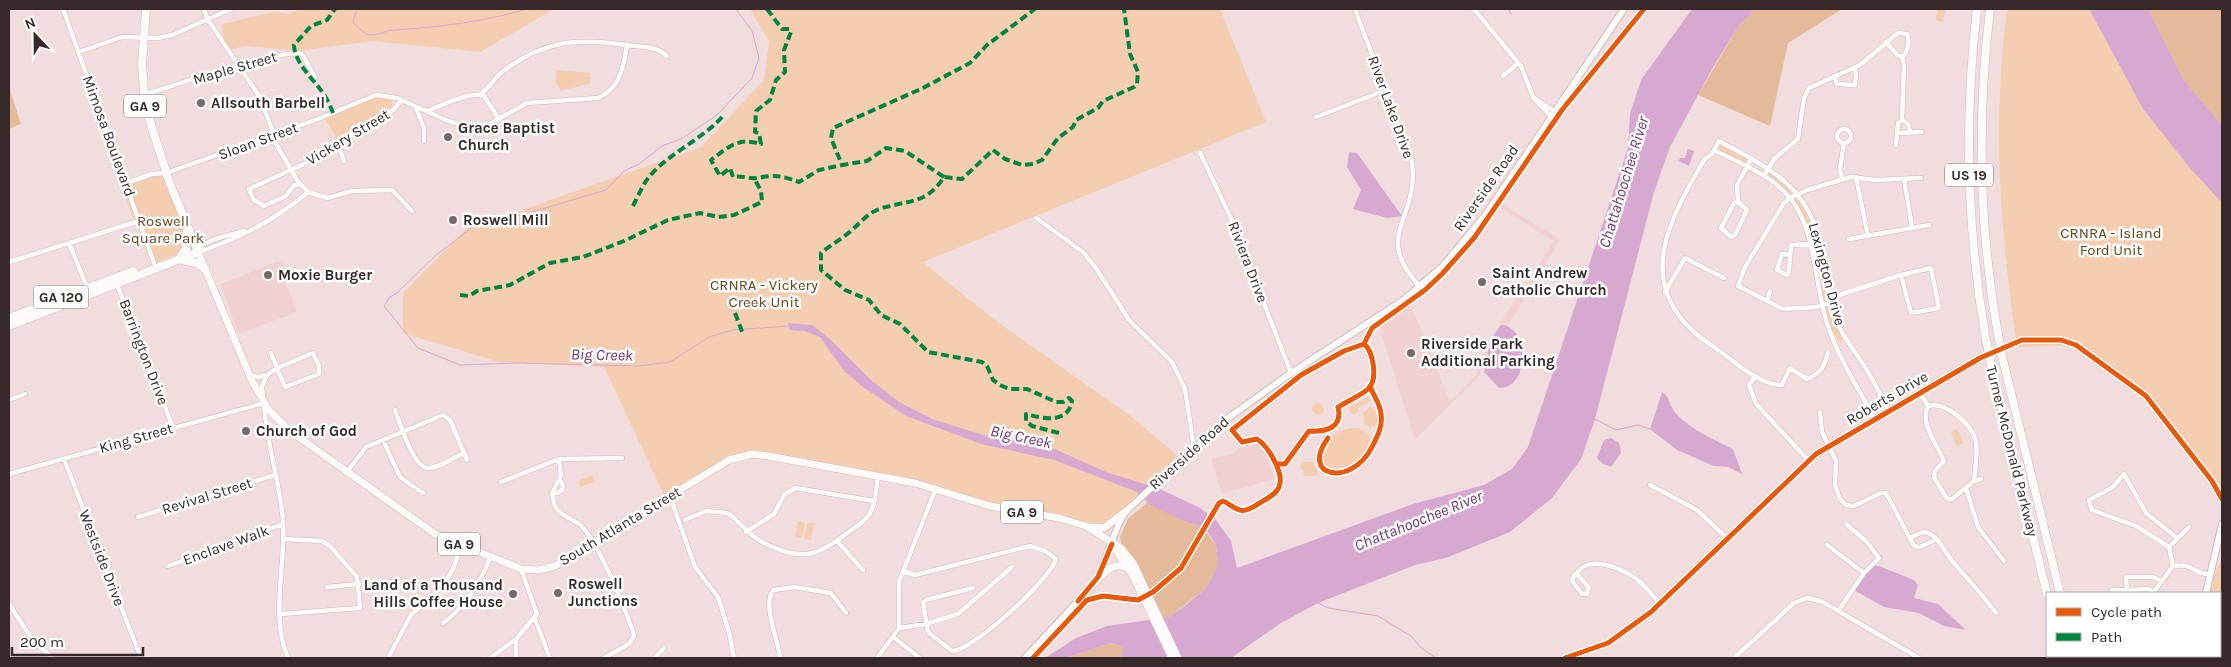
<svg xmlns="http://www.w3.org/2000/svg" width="2231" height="667" font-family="Karla,sans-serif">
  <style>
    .built { fill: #f2d1d2; fill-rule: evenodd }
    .green { fill: #f5ceb1 }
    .forest { fill: #e4ba9b }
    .water { fill: #d8a9d0 }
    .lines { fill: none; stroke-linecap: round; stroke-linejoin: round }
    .stream { stroke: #d8a9d0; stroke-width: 1 }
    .street-casing { stroke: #ccbcbd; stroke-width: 5.5 }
    .secondary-casing { stroke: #ccbcbd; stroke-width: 8 }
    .primary-casing { stroke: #ccbcbd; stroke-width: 8 }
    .highway-casing { stroke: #ccbcbd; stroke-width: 9 }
    .street { stroke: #fdfafa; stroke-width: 4.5 }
    .secondary { stroke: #fdfafa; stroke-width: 6 }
    .primary { stroke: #fdfafa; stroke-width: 7 }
    .highway { stroke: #fdfafa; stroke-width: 8 }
    .highway-bridge-casing { stroke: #ccbcbd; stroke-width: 9; stroke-linecap: butt }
    .highway-bridge { stroke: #fdfafa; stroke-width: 8 }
    .quiet { stroke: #00873e; stroke-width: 4; stroke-dasharray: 8 4; stroke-linecap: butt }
    .cycleway-casing { stroke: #fff; stroke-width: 8 }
    .cycleway { stroke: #e8590c; stroke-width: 5 }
    .poi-dot { fill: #786868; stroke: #fff; stroke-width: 2 }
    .labels { text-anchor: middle; stroke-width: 5; stroke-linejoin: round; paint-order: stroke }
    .shield { fill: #fff; stroke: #736969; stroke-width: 1 }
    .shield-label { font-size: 14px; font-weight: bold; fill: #372929 }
    .street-label { font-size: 15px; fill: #372929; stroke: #fff }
    .poi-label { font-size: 15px; font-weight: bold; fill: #372929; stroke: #fff; text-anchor: start }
    .park-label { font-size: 15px; fill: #6b4318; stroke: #fff }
    .water-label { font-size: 16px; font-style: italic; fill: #763175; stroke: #fff }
  </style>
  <rect width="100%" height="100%" fill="#f1ddde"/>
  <path class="built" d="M1495,200L1560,239L1477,378L1415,440L1378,323L1441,266ZM1496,205L1554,241L1490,339L1476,376L1450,402L1409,300L1441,272Z
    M278,261L283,264L284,278L297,312L238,334L221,284Z
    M1251,441L1258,442L1265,446L1274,479L1222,494L1211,459L1234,453L1244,444Z"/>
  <path class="green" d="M300,9H554L480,52L372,41L298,51L245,46L225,51L222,24L274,12L289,14Z
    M750,9H1220L1266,122L923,262L992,318L1132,417L1180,458L1128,505L1108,532L1088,525L781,457L754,453L730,461L666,499L604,367L499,362L403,333V293L465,230L701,147L764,80L769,41Z
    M1938,9H1946L1943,22L1935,20Z
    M2007,9H2089L2143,109L2189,167L2222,203V495L2142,391L2080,345L2017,347C2000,230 1992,127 2007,9Z
    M556,70L590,73L591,83L561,91L555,81Z
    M383,97L392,100V108L338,141L325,119L368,100Z
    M1719,145L1746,158L1747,161L1743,162L1720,150Z
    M166,173L196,248L151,264L120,183Z
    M1772,173L1793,192V193L1790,195L1769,177V174Z
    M1798,198L1814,228L1815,238L1810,236L1794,201Z
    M1816,246L1821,258L1827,296L1824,300L1813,247Z
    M1827,307H1830L1842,339L1840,343L1831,329L1825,309Z
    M1368,397L1371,401L1358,408L1359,411L1353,415L1348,408Z
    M1312 409a6 6 0 1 1 12 0a6 6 0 1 1-12 0Z
    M1371,406L1377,414L1378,424L1370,428L1364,424L1363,413Z
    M1353,428H1359L1369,435C1379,460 1347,476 1326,469L1321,461C1320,441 1335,430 1353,428Z
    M1957,429L1964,443L1957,446L1951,432Z
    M1304,462H1313L1318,472L1315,476H1305L1300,466Z
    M592,475L595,482L580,487L578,481Z
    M798,521L805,522L802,538L795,537Z
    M807,523L814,524L811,540L804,539Z
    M2222,558V658H2191L2192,656H2220V593H2207Z"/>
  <path class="forest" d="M1755,9H1842L1788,43L1770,126L1698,95L1738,27Z
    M2148,9H2222V125L2183,79Z
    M9,87L21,124L9,129Z
    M1148,502L1188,523L1201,526L1216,545L1218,565L1206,588L1169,617L1163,618L1139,566L1121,543L1120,537L1128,519Z
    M1111,643L1124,647L1122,658H1066Z"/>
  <path class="water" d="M1692,9H1755L1738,27L1712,69L1670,147L1654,192L1595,419L1581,459L1552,498L1510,532L1446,558L1415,565L1318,603L1281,623L1231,658H1122L1123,647L1111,643L1066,658H1045L1076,638L1107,626L1169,617L1187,604L1206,588L1218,565L1216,545L1209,534L1201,526L1188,523L1150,505L1137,492L1054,460L981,444L906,416L863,387L844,371L820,337L805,331L790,330L788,323L812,325L830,339L871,380L899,402L932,419L996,439L1039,442L1106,472L1160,489L1200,508L1216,520L1231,541L1237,568L1413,504L1484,485L1512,469L1528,447L1628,148L1630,114L1641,80Z
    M2089,9H2148L2183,79L2222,125V203L2189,167L2143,109Z
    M1688,149L1694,151L1689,166L1679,161L1680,158H1685Z
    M1349,152L1357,153L1402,216L1387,218L1353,209L1361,190L1347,167Z
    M1501,325C1530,326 1530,389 1499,388L1484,372L1491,339Z
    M1662,392C1670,397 1669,404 1674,411C1686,427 1716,441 1733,449L1742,474L1728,467L1714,466L1677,450L1650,429Z
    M1611,438L1619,443L1621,453L1611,467L1603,464L1597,458L1604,440Z
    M1872,566H1879L1914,580L1918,585L1914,598L1938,604L1966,630L1944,626L1919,613L1884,607L1854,590Z"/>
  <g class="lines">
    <path class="stream" d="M357,9L353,22C358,27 364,35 372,35C379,35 387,30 394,30C439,27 484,22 527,9
      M736,9L752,31L759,58L752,78L717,115L681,139L662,146L639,164L624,171L606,190L512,218H494L478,223L435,256L397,293L390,297L384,306L418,348L460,365L519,363L637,366L670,362L709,337L732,330L789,326
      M1508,9L1511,14
      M1595,419L1616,430L1638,425L1650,429
      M1316,602L1328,608L1378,616L1411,636L1420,647L1436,658"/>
    <g class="street-casing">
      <path id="street" d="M63,9L154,263
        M204,9L208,20L259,96L274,134
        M1355,9L1412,162C1420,221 1371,233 1420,287
        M1474,9L1521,66L1534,99L1551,116
        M1886,42L1897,55L1902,57
        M79,52L122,37L157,38L172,35L231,9
        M1503,76L1518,63
        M1834,76L1837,84L1855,85L1856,74L1854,68
        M480,94C489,89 494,78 502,72C544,40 576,38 626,45C639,47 658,46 667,56
        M144,95C169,87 284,47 302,54L315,77
        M1533,97L1554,111
        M416,108L424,128V141
        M426,111C439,107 472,90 484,96L499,119
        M1316,117L1386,90
        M1902,120L1908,124L1910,131
        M1837 136a7 7 0 1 1 14 0a7 7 0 1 1-14 0Z
        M271,135L297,180L308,192L327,198L352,191L392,190L412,211
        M338,143L344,161
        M1896,145L1897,133
        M1714,150C1740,163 1773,176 1791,199C1817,234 1814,283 1827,323C1838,357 1858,388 1875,419
        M1200,153L1231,218L1291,373
        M1764,176L1774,159L1798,139L1804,98L1809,88L1860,65L1898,33L1907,34C1910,40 1908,53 1902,57L1904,65L1902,120L1898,123L1897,133L1922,132
        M1856,177L1868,236
        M1842,179L1840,169L1844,143
        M1904,179L1912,227
        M126,183L152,174L166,173L318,119L376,95L397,98L448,121L474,128L486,126L527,103L598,98C621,87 623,68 627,45
        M300,184L294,185L286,196L264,206L254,200L249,189L304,164L393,110L402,100
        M1738,202L1734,203L1721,228L1731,237L1735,235L1747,210L1738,202L1737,185L1751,159
        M1036,218L1083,252L1096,268L1129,320L1172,362L1185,389L1194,448
        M1849,239L1929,225
        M69,243L87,287
        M196,248L215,239L244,231
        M198,252C237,239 276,220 308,192
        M1790,255L1782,254L1777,270L1787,275L1789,271L1791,245L1820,243
        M9,262L139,221
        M116,282L173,427
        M1665,292L1685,258L1724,278
        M1830,298L1901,275L1911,313L1939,308L1931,268L1901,275
        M1767,301L1770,291
        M1831,302L1817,307L1783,309L1738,286L1745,267L1784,203L1790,198L1807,190L1851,177L1875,180L1921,178
        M1828,352C1825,365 1821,374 1807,379L1790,368L1782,385C1760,385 1739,365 1722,353C1713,346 1703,340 1694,332C1634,278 1672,216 1704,160L1712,154L1719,141C1766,167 1807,184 1819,241C1825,267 1827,294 1836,319C1842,336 1852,347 1861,361C1872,377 1880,394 1889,411
        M250,375L258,377L267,375L277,368L313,353L319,366V374L285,387L271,353
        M1756,376L1749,385L1756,404L1809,461
        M1920,393L1928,406
        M263,398L262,386L267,375
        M9,400L25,394
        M395,410C400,423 413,466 427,468C438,469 455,457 464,453
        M1820,412L1822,432L1836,461L1835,485L1840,499L1846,505L1854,506L1881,493H1886L1914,546L1920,547L1935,540
        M383,440L400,477L423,493
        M64,459L141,658
        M559,459L561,476L552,493L555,507L562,514L581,525L594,542L616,587L633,631L634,636L629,644L604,658
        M346,473L366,447L443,415L450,420L467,460
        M9,474L264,403C266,443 280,481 283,521C286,565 270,617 288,658
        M1974,481C1975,468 1978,455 1976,442C1972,424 1946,401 1928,406C1919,424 1938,445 1944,461L1935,471L1934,477L1947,499H1952L1974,481L1981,479
        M501,482L559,459L622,458
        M1650,485L1697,510L1728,539
        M1966,488L1978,527L2004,561
        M552,493H557L562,490L563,485L560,480
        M670,496L695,567L718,597L729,632L734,658
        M138,517L275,475
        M685,520L706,511L727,513C739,519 746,534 762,542C802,563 817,556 850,531C857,526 866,521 870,513C876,503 876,488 878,476
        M1846,524L1867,542L1879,558L1864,573
        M746,532L774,514L784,495L795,488L874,501
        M1910,538C1915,536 1923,530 1928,533C1940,538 1945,553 1953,562C1968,579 1983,595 1996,613
        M837,541L863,570
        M1827,545L1864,573L1838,611
        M2169,547L2189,527
        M168,566L283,524
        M2173,566L2169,547L2136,526L2092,510L2089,500L2113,487L2124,474L2146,513L2177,538
        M903,571L915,575L1030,546L1045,551L1056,559C1050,580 972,651 952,651L928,632L923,603L926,600L973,588
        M1576,574C1589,553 1623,569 1638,580C1646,587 1653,596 1660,604
        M1574,575H1578L1589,588L1587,594H1582L1572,581Z
        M327,587L359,584
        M2154,592L2149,589L2127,590L2126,577H2153L2162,581
        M2113,593L2112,590H2127
        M2153,593L2173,566C2196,563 2193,575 2210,574
        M9,604L34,642L53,658
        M281,614L360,608L357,577L330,546L322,541L283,539
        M535,619L550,658
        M443,623C466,606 480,583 490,558
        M899,628L926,624L958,614L1012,567
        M893,637L920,658
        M388,658L411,615L443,586L454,567L461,545
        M490,658L516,639L537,614L521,569
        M516,658V640
        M655,658L664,648
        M780,658C779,642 761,602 774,590L794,587L831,593L846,613
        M877,658L899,628V582L936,488
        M1734,658L1794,603L1807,598L1821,601L1919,658"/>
    </g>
    <g class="secondary-casing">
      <path id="secondary" d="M1098,578L1119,523L1126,511L1228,418L1291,373L1402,301L1443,266L1486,214L1624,9
        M2206,593L2222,524
        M1025,658L1092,586
        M1565,658L1608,643L1651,612L1816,454L1980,358L2022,340H2061L2076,345L2146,396L2212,481L2222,499
        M2192,658L2193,656"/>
    </g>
    <g class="primary-casing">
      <path id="primary" d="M198,252L252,381L268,409L290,431L435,534L521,569L538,570L555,566L729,460L752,454L768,456L915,483L990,506L1059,518L1086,526L1121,548L1133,563L1178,658
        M1090,527L1104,528L1126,511
        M1112,544L1133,576L1172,658
        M1089,589C1099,579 1112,559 1127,568"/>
    </g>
    <g class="highway-casing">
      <path id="highway" d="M1977,9C1964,119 1967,231 1986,340
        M1990,9C1977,117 1979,227 1998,335
        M182,254L186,249L187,230
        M182,260L197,263L205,269
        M9,318L133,271
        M9,326L198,252L170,184L145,106L142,64L146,9
        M2003,360L2060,593
        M1992,369L2047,594
        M2063,656L2064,658
        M2076,656L2077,658"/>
    </g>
    <use href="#street" class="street"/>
    <use href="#secondary" class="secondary"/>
    <use href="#primary" class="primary"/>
    <use href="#highway" class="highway"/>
    <g class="highway-bridge-casing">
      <path id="highway-bridge" d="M1998,335L2003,360
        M1986,340L1992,369"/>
    </g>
    <use href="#highway-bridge" class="highway-bridge"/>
    <path class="quiet" d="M767,9L782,29H789L791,32L784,50L785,72L776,80L770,100L756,111L755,132L759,133L761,144C738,137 730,146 711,160L720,176L730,168L733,177C741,175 749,179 756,178C776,175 779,175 799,182L819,170L842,165
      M333,113C330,105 326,96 320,89C311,77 294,61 294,45L311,26L327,20L335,9
      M944,177L905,151L886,148L867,161L842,165L831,138L833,128L923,88L970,63L987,45L1035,9
      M633,206C637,198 641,189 646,181C663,156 702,140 723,116
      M460,295L469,296L477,291L510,285L550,263L583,257L624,241L668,220L700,213L718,217L734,215L762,202L761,191L754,178
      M735,313L743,334
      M1059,433L1032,426L1026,421V414C1044,419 1068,424 1072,401L1069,398L1063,402H1056L1027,389H1009L1000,385L993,380L987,366L982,362L928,352L900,324L881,315L869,300L845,290L821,270V253C831,245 843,238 852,230C861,222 866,215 877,210C905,199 925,207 944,177L962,179L993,150L1005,159L1022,165L1033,164L1042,160L1058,138L1073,127L1076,120L1098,108L1103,101L1134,87L1137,84L1138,72L1130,54L1124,9"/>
    <g class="cycleway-casing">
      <path id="cycleway" d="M1364,344L1372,328L1425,290L1442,274L1474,238L1562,110L1644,9
        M1328,438C1299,478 1352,487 1372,447C1377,437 1383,427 1381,414C1381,405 1373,395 1370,386
        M1278,464H1285L1309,431C1326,432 1343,428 1338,407C1346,402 1364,394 1369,388C1378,378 1373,351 1364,344
        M1078,601L1098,577L1112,544
        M1033,658L1087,600L1103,596L1138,600L1153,592L1181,568L1219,503L1223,501C1229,503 1234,509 1240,510C1246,512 1253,507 1258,504C1264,500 1276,495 1279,487C1285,474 1268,446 1257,439L1242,442L1232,430L1301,375L1344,351L1364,344
        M1565,658L1608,643L1651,612L1816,454L1980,358L2022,340H2061L2076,345L2146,396L2212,481L2222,499"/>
    </g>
    <use href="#cycleway" class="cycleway"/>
  </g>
  <g class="poi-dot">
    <circle cx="201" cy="103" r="5"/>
    <circle cx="448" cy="137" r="5"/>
    <circle cx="453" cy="220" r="5"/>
    <circle cx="268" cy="275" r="5"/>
    <circle cx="1482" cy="282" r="5"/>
    <circle cx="1411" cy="353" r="5"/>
    <circle cx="246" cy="431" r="5"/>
    <circle cx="558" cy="593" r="5"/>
    <circle cx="513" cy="594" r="5"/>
  </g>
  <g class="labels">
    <g class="shield">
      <rect x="124" y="94.5" width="42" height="23" rx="4"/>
      <rect x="1945" y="163.5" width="48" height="23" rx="4"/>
      <rect x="33.5" y="285.5" width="55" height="23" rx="4"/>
      <rect x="1001" y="500.5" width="42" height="23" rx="4"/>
      <rect x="438" y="532.5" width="42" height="23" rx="4"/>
    </g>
    <g class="shield-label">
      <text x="145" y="111">GA 9</text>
      <text x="1969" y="180">US 19</text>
      <text x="61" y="302">GA 120</text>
      <text x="1022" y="517">GA 9</text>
      <text x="459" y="549">GA 9</text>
    </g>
    <g class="street-label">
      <text transform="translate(235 68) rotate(-16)" y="5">Maple Street</text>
      <text transform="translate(1391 107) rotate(70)" y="5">River Lake Drive</text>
      <text transform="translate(109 136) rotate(70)" y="5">Mimosa Boulevard</text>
      <text transform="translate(348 137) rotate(-31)" y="5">Vickery Street</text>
      <text transform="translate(258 141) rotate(-20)" y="5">Sloan Street</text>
      <text transform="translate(1486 188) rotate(-55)" y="5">Riverside Road</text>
      <text transform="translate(1248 262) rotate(69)" y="5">Riviera Drive</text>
      <text transform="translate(1827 274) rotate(75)" y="5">Lexington Drive</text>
      <text transform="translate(144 352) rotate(69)" y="5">Barrington Drive</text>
      <text transform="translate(1887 398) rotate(-30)" y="5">Roberts Drive</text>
      <text transform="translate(136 438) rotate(-16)" y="5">King Street</text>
      <text transform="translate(2012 451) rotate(76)" y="5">Turner McDonald Parkway</text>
      <text transform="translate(1189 453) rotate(-42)" y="5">Riverside Road</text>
      <text transform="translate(207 496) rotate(-17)" y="5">Revival Street</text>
      <text transform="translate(620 526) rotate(-31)" y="5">South Atlanta Street</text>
      <text transform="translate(226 545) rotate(-20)" y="5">Enclave Walk</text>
      <text transform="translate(102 558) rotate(69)" y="5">Westside Drive</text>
    </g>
    <g class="poi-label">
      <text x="211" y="108">Allsouth Barbell</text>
      <text x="458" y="133">Grace Baptist<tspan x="458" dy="17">Church</tspan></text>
      <text x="463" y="225">Roswell Mill</text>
      <text x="1492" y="278">Saint Andrew<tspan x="1492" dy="17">Catholic Church</tspan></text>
      <text x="278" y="280">Moxie Burger</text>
      <text x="1421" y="349">Riverside Park<tspan x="1421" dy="17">Additional Parking</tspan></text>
      <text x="256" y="436">Church of God</text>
      <text x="568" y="589">Roswell<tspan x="568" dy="17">Junctions</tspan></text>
      <text x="503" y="590" text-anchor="end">Land of a Thousand<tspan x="503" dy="17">Hills Coffee House</tspan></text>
    </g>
    <g class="park-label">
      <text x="163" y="226">Roswell<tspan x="163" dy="17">Square Park</tspan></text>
      <text x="2111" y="238">CRNRA - Island<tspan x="2111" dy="17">Ford Unit</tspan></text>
      <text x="764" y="290">CRNRA - Vickery<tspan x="764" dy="17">Creek Unit</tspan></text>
    </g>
    <g class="water-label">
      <text transform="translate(1623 182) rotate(-73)" y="6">Chattahoochee River</text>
      <text transform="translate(602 354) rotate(1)" y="6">Big Creek</text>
      <text transform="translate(1021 436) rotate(12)" y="6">Big Creek</text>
      <text transform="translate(1418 520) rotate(-22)" y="6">Chattahoochee River</text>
    </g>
  </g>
  <rect width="2231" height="667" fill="none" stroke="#372929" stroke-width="20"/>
  <rect x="2046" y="592" width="175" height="65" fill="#ffffff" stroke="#afa9a9"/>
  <rect x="2056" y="608" width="25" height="8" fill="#e8590c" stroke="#afa9a9"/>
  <text x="2091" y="617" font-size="15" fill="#372929">Cycle path</text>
  <rect x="2056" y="633" width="25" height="8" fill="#00873e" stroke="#afa9a9"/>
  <text x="2091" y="642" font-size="15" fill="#372929">Path</text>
  <g transform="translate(35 35) rotate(338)" stroke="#ffffff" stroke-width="4" paint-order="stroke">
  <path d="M0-4L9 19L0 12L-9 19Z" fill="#372929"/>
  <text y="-8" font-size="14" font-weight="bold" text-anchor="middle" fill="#372929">N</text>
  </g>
  <path d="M12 647v8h131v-8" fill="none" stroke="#372929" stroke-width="2.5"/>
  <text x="20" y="647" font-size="15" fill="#372929" stroke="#ffffff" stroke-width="4" paint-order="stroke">200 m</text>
</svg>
